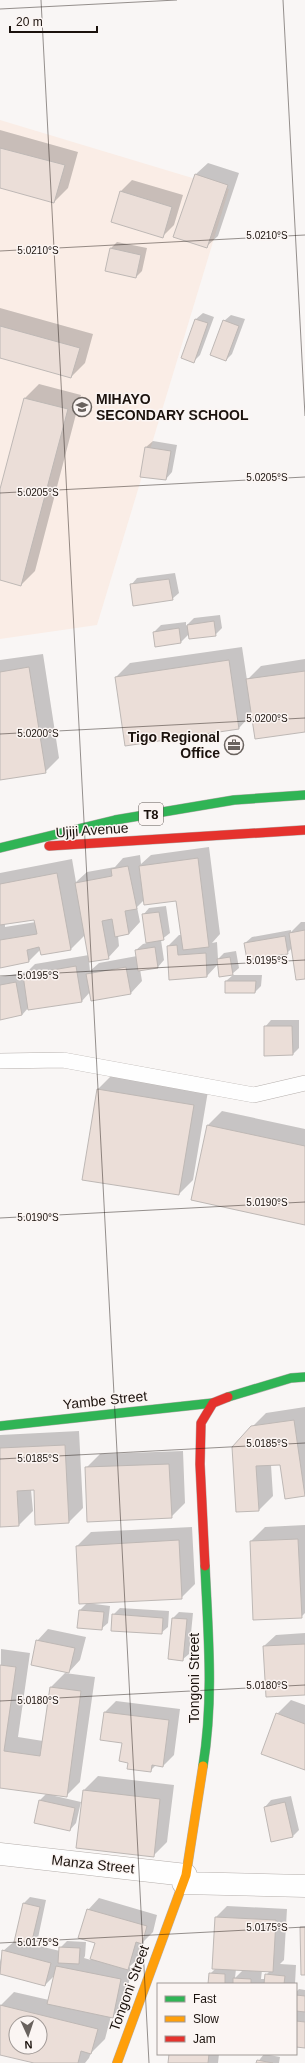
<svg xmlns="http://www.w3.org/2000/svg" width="305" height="2063" font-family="Arial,sans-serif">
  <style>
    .built { fill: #faede6 }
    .shadow { fill: #0003; fill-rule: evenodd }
    .building { fill: #ebded8; stroke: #beb8b5; fill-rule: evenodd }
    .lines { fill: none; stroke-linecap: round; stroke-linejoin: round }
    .lane-casing { stroke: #b5afac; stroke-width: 16 }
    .street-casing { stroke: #b5afac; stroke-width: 23 }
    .fast-casing { stroke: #b5afac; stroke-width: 10 }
    .slow-casing { stroke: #b5afac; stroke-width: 10 }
    .jam-casing { stroke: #b5afac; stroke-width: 10 }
    .lane { stroke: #fefefe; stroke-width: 15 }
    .street { stroke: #fefefe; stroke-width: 22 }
    .fast { stroke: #30b455; stroke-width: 9 }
    .slow { stroke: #ff9f0a; stroke-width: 9 }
    .jam { stroke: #e5322d; stroke-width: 9 }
    .ticks { fill: none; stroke: #1b120d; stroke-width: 1; stroke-opacity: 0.45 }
    .labels { text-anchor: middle; stroke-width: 3; stroke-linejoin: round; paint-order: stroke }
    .shield { fill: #fbf5f3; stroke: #5e5652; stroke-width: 1 }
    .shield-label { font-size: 13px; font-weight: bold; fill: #1b120d }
    .poi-label { font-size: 14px; font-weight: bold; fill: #1b120d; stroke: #fbf5f3; text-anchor: start }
    .street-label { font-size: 14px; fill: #1b120d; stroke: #fbf5f3 }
    .ticks-label { font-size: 10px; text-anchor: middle; fill: #1b120d; stroke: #fbf5f3; stroke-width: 3; stroke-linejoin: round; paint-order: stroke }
  </style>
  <rect width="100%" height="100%" fill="#f9f6f5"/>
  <path class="built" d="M0,120L229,189L97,625L0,639Z"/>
  <path class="shadow" d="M0,130L78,152L68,188L54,202L0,187Z
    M208,163L239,173L218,236L206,247L175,236L196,174Z
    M132,180L183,195L174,225L163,236L112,221L121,191Z
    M117,242L147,248L142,271L136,277L106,270L111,248Z
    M0,308L93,334L85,363L71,377L0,357Z
    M203,313L214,317L200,355L193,362L182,358L196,319Z
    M231,315L245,319L232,354L226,360L224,321Z
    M39,384L81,395L35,571L21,585L0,579V493L25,398Z
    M153,441L177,445L172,472L166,479L146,447Z
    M175,573L179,593L172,599L131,585L137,578Z
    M220,615L222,628L215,635L189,634L181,642L154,632L161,625L186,622V626L194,618Z
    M242,647L247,680L261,666L305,659V731L252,714L239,728L116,677L130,663Z
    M43,654L59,758L45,772L0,779V660Z
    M209,847L220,934L212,943L217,942L218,959L224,953L236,951L239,968L232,974L218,964L207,976L170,979L168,946L179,935H182L177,899L144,900L137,907L140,922L129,934L118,936L119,946L108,958L89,961L90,971L99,963L137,956L136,950L143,944L147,943L143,915L149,908L166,906L170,933L161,940L164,960L158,967L140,969L142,981L131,993L90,992L82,1001L29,1007L22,1015L0,1019V977L27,972L35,964L89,955L85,935L71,949H41L28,962L0,967V873L72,859L76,882L87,872L115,867L123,858L140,855L141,864L151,855ZM35,918L36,922L5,927V923Z
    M301,922H305V978L292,948L287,953L245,943L252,937L291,930V932Z
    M233,975H262L261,986L255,992L226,981Z
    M271,1020H299V1048L293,1054L265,1027Z
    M112,1075L208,1091L193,1180L179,1194L98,1089Z
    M222,1111L305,1129V1224L192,1200L208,1125Z
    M305,1407V1495L286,1498L280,1464L271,1465L273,1496L259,1510L252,1427L266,1413Z
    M79,1431L83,1508L69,1522L35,1489L31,1490L33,1511L19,1525L0,1526V1435Z
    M183,1451L185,1503L171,1517L86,1468L100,1454Z
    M305,1525V1613L301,1617L254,1619L251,1541L265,1527Z
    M192,1527L195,1584L181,1598L77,1546L91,1532Z
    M87,1603L110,1606L108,1623L101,1629L80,1610Z
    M120,1608L169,1611L168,1627L161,1633L113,1615Z
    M179,1612L193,1613L189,1654L182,1660L173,1618Z
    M48,1629L86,1637L80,1660L69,1672L37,1641Z
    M305,1633V1694L264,1646L276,1635Z
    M1,1649L30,1653L18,1737L43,1741L51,1687L65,1673L95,1677L80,1782L66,1796L56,1794L55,1796L81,1802L76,1823L70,1830L35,1822L40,1800L47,1793L0,1787Z
    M291,1700L305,1705V1769L277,1714Z
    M116,1701L180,1709L174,1755L163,1766L156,1765L150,1771L129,1762L123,1742L101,1739L105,1712Z
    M98,1776L174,1785L167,1842L153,1856L77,1847L84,1790Z
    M291,1796L299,1830L292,1837L265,1807L271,1800Z
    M30,1897L46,1900L38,1938L31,1944L60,1951V1948L67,1941L86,1942L85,1956L84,1958L91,1960L96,1942L88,1910L99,1898L157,1915L153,1932L144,1941L139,1958L129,1967L132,1968L124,2005L113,2016H111L105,2039L91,2053L89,2058L85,2063H38L0,2054V2006L14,1992L49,2000L55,1975L45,1985L0,1973V1962L3,1951L16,1940L24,1903ZM16,2023H40V2047H16Z
    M227,1906L287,1909L284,1960L280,1964L296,1965L295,1984H209L210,1974L216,1968V1917ZM236,1969H244L235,1978ZM262,1970L270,1971L266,1975V1979H261Z
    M299,1989L305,1990V2047L296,2046V1992Z
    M170,2054H219L218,2063H169Z
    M264,2054L280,2057L279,2063H257Z"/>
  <path class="building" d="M0,148L65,165L54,203L0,188Z
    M195,174L228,185L207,248L173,237Z
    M120,191L172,207L163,238L111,222Z
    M110,248L141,255L136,278L105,271Z
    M195,319L208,323L194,363L181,358Z
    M223,320L239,326L226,361L210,355Z
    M0,326L80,348L71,378L0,358Z
    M24,398L68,409L21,586L0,580V489Z
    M145,447L171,451L166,480L140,477Z
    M169,579L173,600L133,606L130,584Z
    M214,621L216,636L189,639L187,625Z
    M179,628L181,643L155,647L153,632Z
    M229,660L239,729L125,746L115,677Z
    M29,667L46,773L0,780V672Z
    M305,671V732L255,739L246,679Z
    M198,858L209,947L183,950L176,901L144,905L139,866Z
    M128,866L137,909L125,911L129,934L115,937L112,919L102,921L109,959L89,962L75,883L112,876L111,869Z
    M57,873L71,950L41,955L39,947L27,950L29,962L0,968V940L37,934L34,920L0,925V884Z
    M159,912L164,940L146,943L142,914Z
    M305,930V979L296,980L289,933Z
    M285,936L288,954L247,960L244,943Z
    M177,945L178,955L206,953L207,977L169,980L167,946Z
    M155,947L158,968L138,971L135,950Z
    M230,957L233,975L219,977L217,959Z
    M76,966L82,1002L28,1010L23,975Z
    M126,967L131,994L91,1001L86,974Z
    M225,981H256L255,993H225Z
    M16,982L22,1015L0,1020V985Z
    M264,1026H292L293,1055L264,1056Z
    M97,1089L194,1105L179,1195L82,1180Z
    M207,1125L305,1146V1225L191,1200Z
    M294,1420L305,1496L285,1499L280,1465L256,1466L259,1511L236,1512L232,1447L251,1426Z
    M65,1445L69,1523L35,1525L34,1490L17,1491L19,1526L0,1527V1448Z
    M169,1464L172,1518L87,1522L85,1467Z
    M298,1539L302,1618L253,1620L250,1541Z
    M179,1540L182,1599L79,1604L76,1546Z
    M79,1610L104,1612L102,1630L77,1628Z
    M112,1614L163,1618L162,1634L111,1631Z
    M172,1618L187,1619L183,1661L168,1659Z
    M36,1640L75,1648L69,1673L31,1665Z
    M305,1644V1695L266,1697L263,1646Z
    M0,1665L16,1667L4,1751L40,1756L50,1687L81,1691L67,1797L0,1788Z
    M104,1712L169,1720L163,1767L152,1765L151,1772L127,1769L128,1763L119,1761L122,1743L100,1740Z
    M276,1713L305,1724V1770L261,1754Z
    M83,1790L160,1799L154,1857L76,1848Z
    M39,1800L75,1808L70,1831L34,1823Z
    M285,1802L293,1837L271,1842L264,1807Z
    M23,1903L40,1907L31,1945L14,1942Z
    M87,1909L147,1926L142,1944L136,1942L128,1970L90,1959L95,1943L78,1938Z
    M215,1917L276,1920L273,1972L212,1969Z
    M300,1927H305V1975H301Z
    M59,1947L80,1948L79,1964L58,1963Z
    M2,1950L51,1963L45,1986L0,1974Z
    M56,1966L121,1979L113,2018L47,2004Z
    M209,1973L225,1974V1984H208Z
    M265,1974L285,1976L284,1984H264Z
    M233,1978L251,1979V1984H233Z
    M296,1995L305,1996V2012L296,2011Z
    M0,2005L98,2029L91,2054L81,2051L78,2063H34L0,2055ZM16,2023H40V2047H16Z
    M296,2021L305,2022V2048L296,2047Z
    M169,2054H209L208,2063H168Z
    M257,2060L273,2063H256Z"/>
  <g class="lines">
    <g class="lane-casing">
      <path id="lane" d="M0,1061L63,1060L254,1095L305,1083"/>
    </g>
    <g class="street-casing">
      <path id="street" d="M0,1854L186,1875
        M183,1883L305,1886"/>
    </g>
    <g class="fast-casing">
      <path id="fast" d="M0,848L115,820L234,800L305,795
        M228,1397L291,1378L305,1377
        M0,1426L213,1403
        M203,1766C214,1698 208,1633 205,1566"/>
    </g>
    <g class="slow-casing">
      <path id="slow" d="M117,2063L186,1875L203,1766"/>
    </g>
    <g class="jam-casing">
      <path id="jam" d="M49,846L305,830
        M205,1566L200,1464L201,1423L213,1403L228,1397"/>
    </g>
    <use href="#lane" class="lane"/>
    <use href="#street" class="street"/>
    <use href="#fast" class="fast"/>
    <use href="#slow" class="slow"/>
    <use href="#jam" class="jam"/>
  </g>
  <path class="ticks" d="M41,0L149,2063M283,0L305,416M0,9L177,0M0,251L305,235M0,493L305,477M0,734L305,718M0,976L305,960M0,1218L305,1202M0,1459L305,1443M0,1701L305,1685M0,1943L305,1927"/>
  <defs>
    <g id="school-ring" transform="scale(1)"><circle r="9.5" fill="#fbf5f3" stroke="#69625e" stroke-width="1.5"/><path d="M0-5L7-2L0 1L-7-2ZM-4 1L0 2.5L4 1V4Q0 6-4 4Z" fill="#69625e"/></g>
    <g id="office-ring" transform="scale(1)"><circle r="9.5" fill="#fbf5f3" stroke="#69625e" stroke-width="1.5"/><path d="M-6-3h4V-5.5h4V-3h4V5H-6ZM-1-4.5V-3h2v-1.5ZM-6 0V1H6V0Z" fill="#69625e"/></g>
  </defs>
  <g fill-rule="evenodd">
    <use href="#school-ring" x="82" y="407"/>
    <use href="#office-ring" x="234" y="745"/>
  </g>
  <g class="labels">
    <rect class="shield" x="139" y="803" width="24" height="22" rx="3"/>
    <g class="shield-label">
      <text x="151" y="819">T8</text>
    </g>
    <g class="poi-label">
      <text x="96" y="404">MIHAYO<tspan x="96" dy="16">SECONDARY SCHOOL</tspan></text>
      <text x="220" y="742" text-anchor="end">Tigo Regional<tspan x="220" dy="16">Office</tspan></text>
    </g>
    <g class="street-label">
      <text transform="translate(92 830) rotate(-4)" y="5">Ujiji Avenue</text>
      <text transform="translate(105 1400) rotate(-6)" y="5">Yambe Street</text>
      <text transform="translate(194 1678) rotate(-90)" y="5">Tongoni Street</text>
      <text transform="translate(93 1864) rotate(6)" y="5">Manza Street</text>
      <text transform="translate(129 1988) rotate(-70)" y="5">Tongoni Street</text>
    </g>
  </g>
  <g class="ticks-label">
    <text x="267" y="239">5.0210°S</text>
    <text x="38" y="254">5.0210°S</text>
    <text x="267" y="481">5.0205°S</text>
    <text x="38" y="496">5.0205°S</text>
    <text x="267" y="722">5.0200°S</text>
    <text x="38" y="737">5.0200°S</text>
    <text x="267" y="964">5.0195°S</text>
    <text x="38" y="979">5.0195°S</text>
    <text x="267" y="1206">5.0190°S</text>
    <text x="38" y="1221">5.0190°S</text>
    <text x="267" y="1447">5.0185°S</text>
    <text x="38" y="1462">5.0185°S</text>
    <text x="267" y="1689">5.0180°S</text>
    <text x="38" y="1704">5.0180°S</text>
    <text x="267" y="1931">5.0175°S</text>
    <text x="38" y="1946">5.0175°S</text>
  </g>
  <rect x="157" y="1983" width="140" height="72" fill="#fbf5f3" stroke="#a19a97"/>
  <rect x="165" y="1996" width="20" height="6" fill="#30b455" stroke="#a19a97"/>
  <text x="193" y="2003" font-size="12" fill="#1b120d">Fast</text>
  <rect x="165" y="2016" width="20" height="6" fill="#ff9f0a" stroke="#a19a97"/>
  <text x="193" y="2023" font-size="12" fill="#1b120d">Slow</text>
  <rect x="165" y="2036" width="20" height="6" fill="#e5322d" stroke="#a19a97"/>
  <text x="193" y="2043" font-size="12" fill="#1b120d">Jam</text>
  <g transform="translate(28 2035) rotate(177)"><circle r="19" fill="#fbf5f3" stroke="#a19a97"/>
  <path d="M0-3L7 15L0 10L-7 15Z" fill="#69625e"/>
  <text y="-6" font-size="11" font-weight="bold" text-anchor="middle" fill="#1b120d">N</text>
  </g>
  <path d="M10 26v6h87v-6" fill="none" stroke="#1b120d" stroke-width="2"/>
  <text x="16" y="26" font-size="12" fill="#1b120d" stroke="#fbf5f3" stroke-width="3" paint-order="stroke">20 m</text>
</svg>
